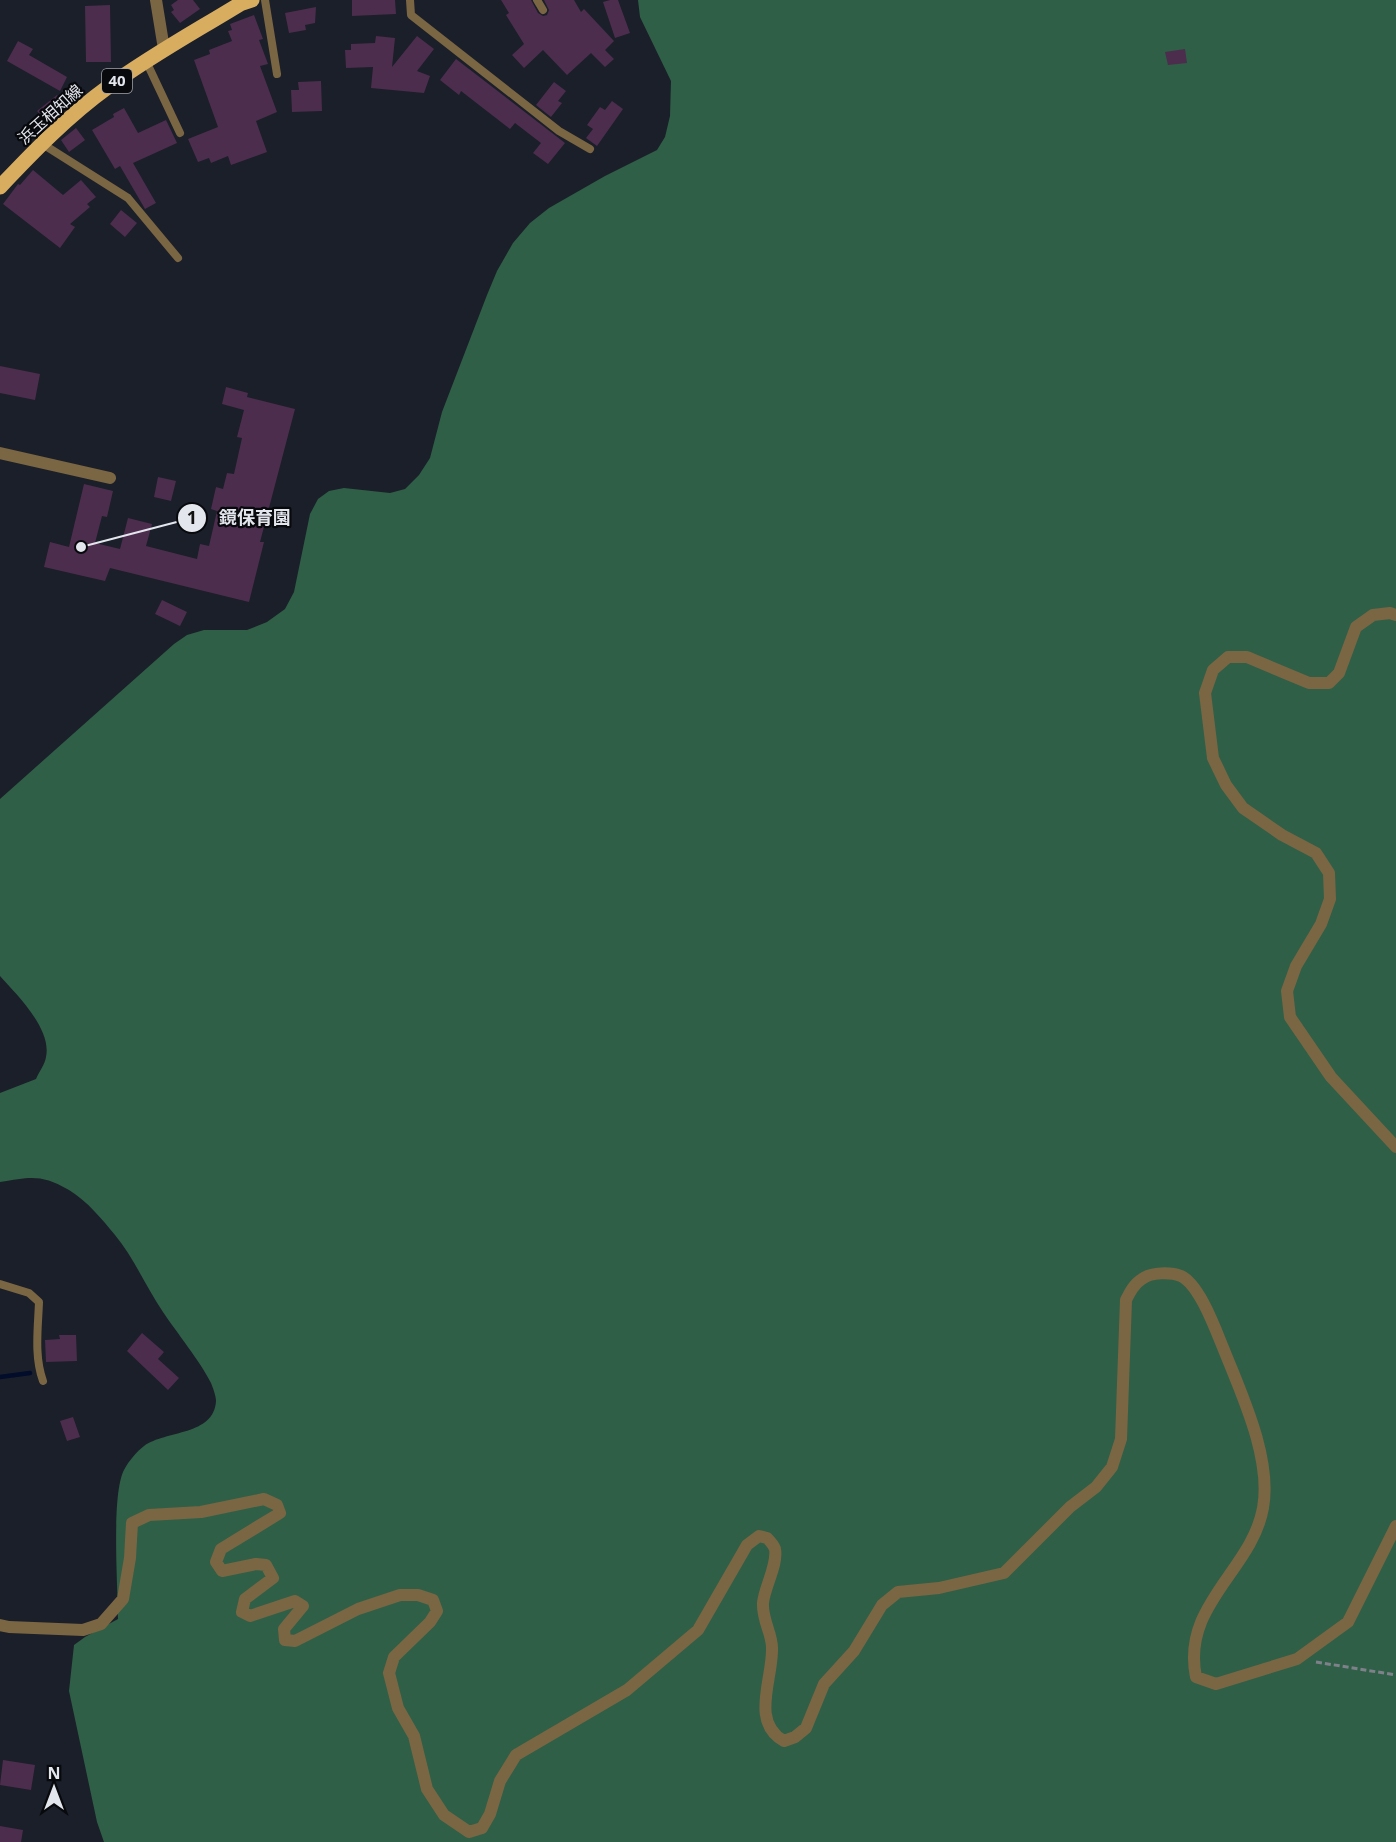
<svg xmlns="http://www.w3.org/2000/svg" width="1396" height="1842" font-family="'Open Sans','Noto Sans JP',sans-serif">
  <style>
    .forest { fill: #2f5f47 }
    .lines { fill: none; stroke-linecap: round; stroke-linejoin: round }
    .stream { stroke: #020c2b; stroke-width: 4.5 }
    .building { fill: #4c2d4d }
    .path { stroke: #7e8189; stroke-width: 3; stroke-dasharray: 6 3; stroke-linecap: butt }
    .lane { stroke: #7a6643; stroke-width: 8 }
    .street { stroke: #7a6643; stroke-width: 12 }
    .primary { stroke: #d8ad60; stroke-width: 15 }
    .labels { text-anchor: middle; stroke-width: 4.5; stroke-linejoin: round; paint-order: stroke }
    .shield { fill: #07090d; stroke: #a2a4aa; stroke-width: 1.5 }
    .shield-label { font-size: 15px; font-weight: bold; fill: #e4e6ed }
    .street-label { font-size: 16px; fill: #e4e6ed; stroke: #07090d }
    .leader { fill: none; stroke: #e4e6ed; stroke-width: 2 }
    .callout-dot { fill: #e4e6ed; stroke: #07090d; stroke-width: 2 }
    .mark-label { font-size: 18px; text-anchor: middle; font-weight: bold; fill: #111 }
    .callout-label { font-size: 18px; text-anchor: middle; font-weight: bold; fill: #e4e6ed; stroke: #07090d; stroke-width: 4.5; stroke-linejoin: round; paint-order: stroke }
  </style>
  <rect width="100%" height="100%" fill="#1b1f29"/>
  <path class="forest" d="M638,0H1396V1842H104L97,1822L69,1691L74,1645L85,1637L118,1619C118,1587 111,1495 124,1470C128,1462 137,1451 144,1446C166,1430 214,1436 216,1401C216,1396 213,1388 211,1383C200,1361 177,1333 163,1312C146,1287 134,1258 115,1235C102,1219 87,1201 69,1190C41,1174 31,1177 0,1182V1093L36,1079C39,1072 45,1064 46,1057C52,1029 17,995 0,976V799L174,644L187,635L204,630H247L267,622L285,609L294,592L310,514L318,499L329,491L344,488L390,493L405,489L419,475L430,458L442,412L487,295L497,271L513,243L530,223L549,208L605,176L657,150L665,137L670,116L671,81L640,17Z"/>
  <g class="lines">
    <path class="stream" d="M0,1377L30,1373"/>
  </g>
  <path class="building" d="M178,0H193L200,9L180,23L171,12L174,10L171,5Z
    M352,0H395L396,14L352,16Z
    M501,0H531L538,13L543,16L547,15L549,10L544,0H574L581,12L584,9L614,41L605,50L614,59L605,67L591,53L567,75L543,50L524,68L512,55L524,44L506,15L509,13Z
    M610,0H618L630,33L615,38L603,2Z
    M110,5L111,62H86L85,6Z
    M316,7L315,23L305,25L306,30L289,33L285,13Z
    M254,15L263,39L259,40L268,64L260,66L277,112L256,121L267,152L231,165L228,156L211,163L209,158L198,162L188,139L218,127L194,60L210,54L209,50L232,41L228,31L232,30L230,24Z
    M376,36L395,38L392,67L417,36L434,49L417,71L430,76L424,93L371,88L373,67L346,68L345,50H351V44L375,43Z
    M18,41L33,49L29,55L67,77L60,91L7,61Z
    M1185,49L1187,63L1168,65L1165,52Z
    M456,59L565,143L548,164L533,153L541,143L515,123L510,129L461,91L459,95L440,80Z
    M321,81L322,111L292,112L291,90H299L298,82Z
    M554,82L566,91L558,101L562,103L551,117L536,105Z
    M57,95L65,106L46,121L37,111Z
    M612,101L623,109L597,146L586,138L593,129L587,125L600,107L605,110Z
    M124,108L138,133L166,120L177,143L133,163L156,203L145,209L120,166L115,169L92,130L114,117L113,114Z
    M76,128L85,140L69,152L61,140Z
    M33,170L63,195L81,180L96,197L87,204L90,207L70,224L75,227L60,248L3,204L18,184L20,185Z
    M121,210L137,223L125,237L110,224Z
    M0,366L40,374L35,400L0,393Z
    M226,387L248,393L247,397L295,409L260,542H264L249,602L110,568L105,581L44,567L50,542L69,547L84,484L113,491L107,517L102,516L95,543L120,549L128,518L152,524L146,546L197,559L200,544L209,546L217,511L211,509L216,487L223,489L227,473L234,474L242,438L237,437L244,410L222,404Z
    M158,477L176,481L171,501L154,497Z
    M162,600L187,612L180,626L155,614Z
    M142,1333L164,1352L158,1359L179,1378L168,1390L127,1351Z
    M59,1335H76L77,1361L46,1362L45,1340L60,1339Z
    M73,1417L80,1437L67,1441L60,1421Z
    M3,1760L35,1765L31,1790L0,1785Z
    M0,1826L23,1830L21,1842H0Z"/>
  <g class="lines">
    <path class="path" d="M1316,1662L1396,1675"/>
    <path class="lane" d="M265,0L277,74
      M410,0L411,15L559,131L590,149
      M537,0L543,10
      M146,61L180,133
      M41,143L128,198L178,258
      M0,1284L29,1293L39,1302C38,1329 34,1356 43,1381"/>
    <path class="street" d="M156,0L164,49
      M0,453L110,478
      M1396,615L1390,613L1373,615L1356,627L1339,673L1329,683H1309L1247,657H1228L1213,670L1205,693L1213,758L1226,785L1243,808L1282,835L1316,853L1329,873L1330,899L1321,924L1296,966L1287,991L1290,1017L1331,1077L1396,1147
      M0,1625L9,1627L83,1630L101,1624L123,1599L130,1558L132,1523L149,1515L201,1512L264,1499L277,1505L280,1513L221,1549L216,1562L222,1571L256,1564L266,1565L273,1578L245,1599L242,1612L250,1616L295,1601L303,1606L284,1629L285,1640L295,1641L358,1609L400,1595H418L433,1600L437,1611L430,1622L394,1657L389,1673L398,1708L414,1736L427,1789L444,1815L469,1832L482,1828L490,1814L500,1781L516,1755L627,1690L698,1630L747,1545L759,1536L767,1538C770,1541 774,1546 775,1549C778,1565 764,1588 763,1603C762,1620 772,1633 772,1648C773,1679 750,1722 784,1741L795,1737L806,1728L824,1684L854,1651L882,1605L898,1592L939,1588L1004,1573L1070,1507L1096,1487L1112,1467L1121,1439L1126,1300C1130,1292 1134,1284 1142,1279C1151,1272 1171,1272 1181,1276C1200,1285 1216,1331 1224,1350C1242,1395 1272,1459 1263,1508C1252,1570 1181,1605 1196,1677L1216,1684L1297,1659L1348,1622L1396,1526"/>
    <path class="primary" d="M0,187C34,151 68,116 108,87C150,56 196,31 240,4L252,0"/>
  </g>
  <g class="labels">
    <rect class="shield" x="102" y="69" width="30" height="24" rx="4.5"/>
    <g class="shield-label">
      <text x="117" y="86">40</text>
    </g>
    <g class="street-label">
      <text transform="translate(50 114) rotate(-42)" y="6">浜玉相知線</text>
    </g>
  </g>
  <path class="leader" d="M81 547L192 518"/>
  <g class="callout-dot">
    <circle cx="81" cy="547" r="6"/>
    <circle cx="192" cy="518" r="15"/>
  </g>
  <g class="mark-label">
    <text x="192" y="524">1</text>
  </g>
  <g class="callout-label">
    <text x="255" y="524">鏡保育園</text>
  </g>
  <g transform="translate(54 1788)" stroke="#07090d" stroke-width="4.5" paint-order="stroke">
  <path d="M0-4.5L10 22L0 15L-10 22Z" fill="#e4e6ed"/>
  <text y="-9" font-size="16" font-weight="bold" text-anchor="middle" fill="#e4e6ed">N</text>
  </g>
</svg>
